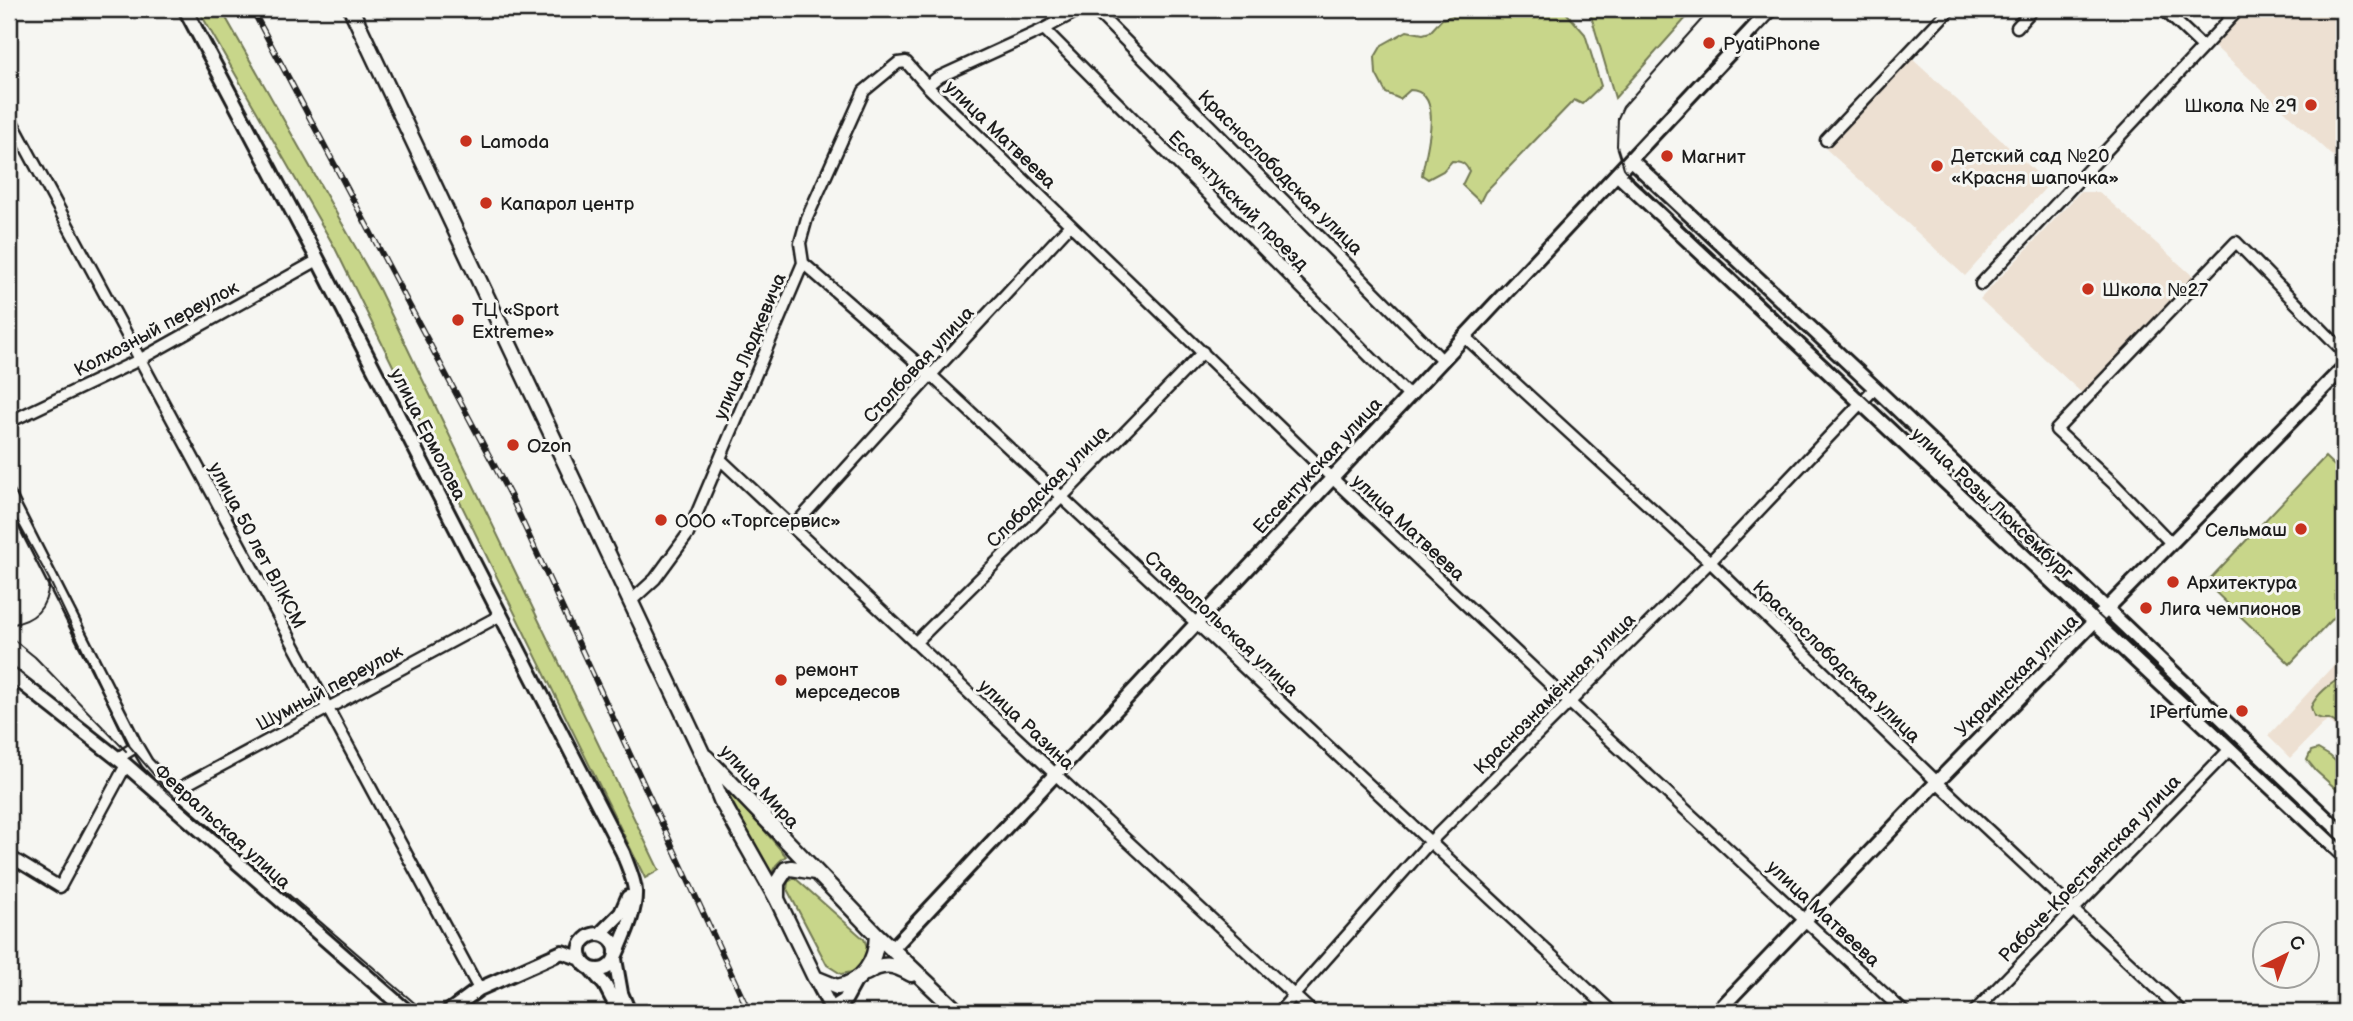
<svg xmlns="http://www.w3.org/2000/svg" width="2353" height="1021" font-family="'Balsamiq Sans',sans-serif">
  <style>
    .built { fill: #ede0d2 }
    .green { fill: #c8d68a; stroke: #727953; stroke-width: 2 }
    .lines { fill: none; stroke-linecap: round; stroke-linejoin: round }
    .minor-casing { stroke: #1c1c1c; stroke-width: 15 }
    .tertiary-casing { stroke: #1c1c1c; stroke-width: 18 }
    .secondary-casing { stroke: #1c1c1c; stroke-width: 19 }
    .minor { stroke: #f6f6f2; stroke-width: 10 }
    .tertiary { stroke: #f6f6f2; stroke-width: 12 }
    .secondary { stroke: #f6f6f2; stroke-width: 14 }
    .tram { stroke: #1c1c1c; stroke-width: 2 }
    .rail-casing { stroke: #1c1c1c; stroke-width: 6 }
    .rail { stroke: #f6f6f2; stroke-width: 3.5; stroke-dasharray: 10; stroke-linecap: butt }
    .poi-dot { fill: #c8321e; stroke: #f6f6f2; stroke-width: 2.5 }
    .labels { text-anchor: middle; stroke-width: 6; stroke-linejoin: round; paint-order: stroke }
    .poi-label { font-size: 19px; fill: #1c1c1c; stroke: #f6f6f2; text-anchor: start }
    .street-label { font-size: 19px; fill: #1c1c1c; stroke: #f6f6f2 }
  </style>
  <rect width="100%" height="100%" fill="#f6f6f2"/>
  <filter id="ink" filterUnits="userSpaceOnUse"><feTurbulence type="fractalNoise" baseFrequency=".0143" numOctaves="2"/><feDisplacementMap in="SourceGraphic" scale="14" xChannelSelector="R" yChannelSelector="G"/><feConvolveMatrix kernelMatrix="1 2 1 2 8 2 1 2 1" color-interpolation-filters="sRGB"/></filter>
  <g filter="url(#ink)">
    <path class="built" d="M2244,9H2344V166L2211,43Z
      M1910,57L2049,184L1965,276L1826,149Z
      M2080,192H2099L2195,278L2085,396L1980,299Z
      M2344,654V735L2327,720L2290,758L2268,736Z"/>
    <path class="green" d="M198,9H221L378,287L659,870L645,878L335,248Z
      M1472,9H1563L1585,34L1601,86L1582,104L1574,100L1485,192L1480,202L1462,185L1469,171C1465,163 1461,161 1452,161L1443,171L1428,179L1422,175C1425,154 1446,91 1410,90L1400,99L1386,93L1376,74L1375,57L1382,45L1407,31L1423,34L1430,32L1442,19Z
      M1589,9H1694L1615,98Z
      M2325,457L2344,475V607L2290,664L2206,583Z
      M2344,675V719L2338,724L2329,719H2322L2314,716L2311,707C2318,692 2331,684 2344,675Z
      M2318,749L2330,756L2344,769V796L2316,771L2307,760L2311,751Z
      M719,777L786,856C776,864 772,868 771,880L760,854Z
      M795,878L864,939C871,953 866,959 858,971L841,974L827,965L787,889L788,882Z"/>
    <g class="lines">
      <g class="minor-casing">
        <path id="minor" d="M1094,9L1443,361
          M2163,9L2203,47
          M2017,27L2033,9
          M1044,29L1409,396
          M927,86L937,78L1044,29L1081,9
          M9,116L479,989
          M1826,140L1950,9
          M803,263L931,375L1612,1012
          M1981,284L2239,9
          M1465,337L1710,562L1937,782L2182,1012
          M9,422L139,360L318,260
          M721,460L1054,773L1312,1012
          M9,494L137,746L147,763L174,791L501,615
          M793,527L931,375L1070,225
          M2171,543L2113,483L2056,430L2236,242L2344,352
          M631,601L655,579L688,534L803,263L800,243L807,218L864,91L898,63L906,62L927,86L1331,477L1568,701L1904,1012
          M915,643L1062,497L1203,352
          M118,758L137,746
          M9,856L60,887L126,765
          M1279,1012L1430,842L1710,562L1875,388
          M1974,1012L2230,749"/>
      </g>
      <g class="tertiary-casing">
        <path id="tertiary" d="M185,9L318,260L623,853C627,865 634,878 635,891C636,912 624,936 616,955
          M1631,160L1875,388L2344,835
          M1618,175L2344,856
          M9,673L126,765L408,1012
          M580 952a18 18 0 1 1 36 0a18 18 0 1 1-36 0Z
          M600,934L621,913L628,897
          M892,949L1771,9
          M615,959L621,993L629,1012
          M591,969L605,985L619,1012
          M815,978L833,1012
          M448,1012L479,989L562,952L582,959
          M826,1012L845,1000L856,980
          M1717,1012L1937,782L2344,367"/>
      </g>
      <g class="secondary-casing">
        <path id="secondary" d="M351,9L702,753L721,800L777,899L815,978L837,987C864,982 876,961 877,935
          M706,757L877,935L958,1012
          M777,898V883L786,869L791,868L815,872
          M866,973C884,962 893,964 911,974"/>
      </g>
      <use href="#minor" class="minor"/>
      <use href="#tertiary" class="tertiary"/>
      <use href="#secondary" class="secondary"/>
      <path class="tram" d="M1711,9L1623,107L1618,118L1617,146L1624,168L1634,181L2344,845
        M9,506L49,579L127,743L166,789L425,1012
        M9,625C35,621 47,609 49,582
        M9,636L35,657L126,751"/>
      <g class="rail-casing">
        <path id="rail" d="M252,9L511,497L749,1012"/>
      </g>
      <use href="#rail" class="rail"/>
    </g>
  </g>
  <g class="poi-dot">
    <circle cx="1709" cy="43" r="7"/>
    <circle cx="2311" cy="105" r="7"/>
    <circle cx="466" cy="141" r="7"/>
    <circle cx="1667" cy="156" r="7"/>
    <circle cx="1937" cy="166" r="7"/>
    <circle cx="486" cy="203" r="7"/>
    <circle cx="2088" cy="289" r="7"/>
    <circle cx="458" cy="320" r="7"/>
    <circle cx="513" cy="445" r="7"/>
    <circle cx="661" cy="520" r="7"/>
    <circle cx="2301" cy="529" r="7"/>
    <circle cx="2173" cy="582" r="7"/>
    <circle cx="2146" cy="608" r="7"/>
    <circle cx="781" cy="680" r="7"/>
    <circle cx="2242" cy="711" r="7"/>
  </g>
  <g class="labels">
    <g class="poi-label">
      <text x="1723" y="50">PyatiPhone</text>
      <text x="2297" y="112" text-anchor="end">Школа № 29</text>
      <text x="480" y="148">Lamoda</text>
      <text x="1951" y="162">Детский сад №20<tspan x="1951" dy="22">«Красня шапочка»</tspan></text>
      <text x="1681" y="163">Магнит</text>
      <text x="500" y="210">Капарол центр</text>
      <text x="2102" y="296">Школа №27</text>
      <text x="472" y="316">ТЦ «Sport<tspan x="472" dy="22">Extreme»</tspan></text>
      <text x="527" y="452">Ozon</text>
      <text x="675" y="527">ООО «Торгсервис»</text>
      <text x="2287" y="536" text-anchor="end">Сельмаш</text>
      <text x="2187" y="589">Архитектура</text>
      <text x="2160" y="615">Лига чемпионов</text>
      <text x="795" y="676">ремонт<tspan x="795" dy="22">мерседесов</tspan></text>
      <text x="2228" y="718" text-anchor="end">IPerfume</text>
    </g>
    <g class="street-label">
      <text transform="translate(1001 134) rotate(44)" y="7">улица Матвеева</text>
      <text transform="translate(1281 172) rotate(45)" y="7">Краснослободская улица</text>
      <text transform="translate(1239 200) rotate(45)" y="7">Ессентукский проезд</text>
      <text transform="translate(156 328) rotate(-28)" y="7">Колхозный переулок</text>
      <text transform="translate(749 346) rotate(-67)" y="7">улица Людкевича</text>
      <text transform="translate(918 364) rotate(-47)" y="7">Столбовая улица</text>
      <text transform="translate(429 434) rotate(63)" y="7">улица Ермолова</text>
      <text transform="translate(1317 465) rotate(-47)" y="7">Ессентукская улица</text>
      <text transform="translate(1047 486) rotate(-45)" y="7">Слободская улица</text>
      <text transform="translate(1993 503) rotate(43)" y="7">улица Розы Люксембург</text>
      <text transform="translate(1409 527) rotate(43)" y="7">улица Матвеева</text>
      <text transform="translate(258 545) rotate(62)" y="7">улица 50 лет ВЛКСМ</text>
      <text transform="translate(1222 623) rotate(43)" y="7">Ставропольская улица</text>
      <text transform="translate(1837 661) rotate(44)" y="7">Краснослободская улица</text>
      <text transform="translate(2016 675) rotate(-45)" y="7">Украинская улица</text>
      <text transform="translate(329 687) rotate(-28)" y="7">Шумный переулок</text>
      <text transform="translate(1554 693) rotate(-45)" y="7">Краснознамённая улица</text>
      <text transform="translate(1027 724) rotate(43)" y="7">улица Разина</text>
      <text transform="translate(760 786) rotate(47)" y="7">улица Мира</text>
      <text transform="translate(223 826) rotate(42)" y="7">Февральская улица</text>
      <text transform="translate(2089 868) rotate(-46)" y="7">Рабоче-Крестьянская улица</text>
      <text transform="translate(1824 913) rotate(43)" y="7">улица Матвеева</text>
    </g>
  </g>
  <rect width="2353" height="1021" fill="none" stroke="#f6f6f2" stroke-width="35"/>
  <rect x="18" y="18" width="2318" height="986" fill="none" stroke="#1c1c1c" stroke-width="2.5" filter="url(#ink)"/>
  <g transform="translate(2286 955) rotate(42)"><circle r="33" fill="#f6f6f2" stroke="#9f9f9c" stroke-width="2"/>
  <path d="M0-5L12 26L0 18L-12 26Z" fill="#c8321e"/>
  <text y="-10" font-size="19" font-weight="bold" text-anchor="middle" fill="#1c1c1c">С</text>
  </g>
</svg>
